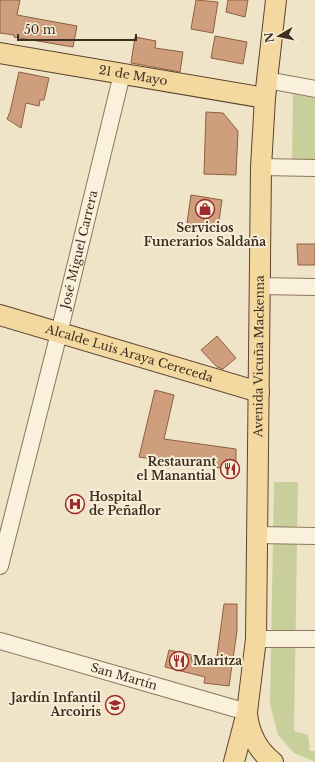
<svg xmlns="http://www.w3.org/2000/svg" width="315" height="762" font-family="'Libre Baskerville',serif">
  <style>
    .green { fill: #c9cf9b }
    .building { fill: #cf9f7d; stroke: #8d5f41 }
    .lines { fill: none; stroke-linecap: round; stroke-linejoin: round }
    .minor-casing { stroke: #8d765c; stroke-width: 18 }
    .major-casing { stroke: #5b4430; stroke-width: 22 }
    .minor { stroke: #faf1dc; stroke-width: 16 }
    .major { stroke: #f3d9a0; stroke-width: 20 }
    .labels { text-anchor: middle; stroke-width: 4; stroke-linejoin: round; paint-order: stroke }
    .street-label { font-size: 12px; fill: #3d2e20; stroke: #f7eed8 }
    .poi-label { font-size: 12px; font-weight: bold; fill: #3d2e20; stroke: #f7eed8; text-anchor: end }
  </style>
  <rect width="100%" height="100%" fill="#f0e4c8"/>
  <path class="green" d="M293,94L315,98V163L292,162Z
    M274,482H298L294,731L308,735L310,751H315V762L294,753L278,735L270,704Z"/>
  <path class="building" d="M0,0H20L17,15L77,26L73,47L14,37V35L0,33Z
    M196,0L218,2L213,33L191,29Z
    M228,0H248L245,17L226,12Z
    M215,36L247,42L243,64L211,58Z
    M135,37L156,41L155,48L183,52L180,72L131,63Z
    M19,72L49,78L44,100H40L39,106L26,103L21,128L7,119L10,112Z
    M206,112L223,113L238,131L236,175L204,174Z
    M191,195L222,200L218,228L187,223Z
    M297,244H315V265H298Z
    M217,336L236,358L223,369L217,367L201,350Z
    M155,390L174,395L164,439L236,449V470L139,457Z
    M224,604H237V631L229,686L204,683L205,677L165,667L169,650L192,655L191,660L216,663Z"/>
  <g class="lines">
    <g class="minor-casing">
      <g id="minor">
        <path d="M267,80L315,89"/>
        <path d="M261,167L315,168"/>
        <path d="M260,286L315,287"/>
        <path d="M257,535L315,536"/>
        <path id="s1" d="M0,566L59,333L122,74"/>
        <path d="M256,639H315"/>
        <path id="s2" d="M0,641L247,712"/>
      </g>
    </g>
    <g class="major-casing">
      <g id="major">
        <path id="s3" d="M0,53L265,98"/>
        <path id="s4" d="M0,315L259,392"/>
        <path d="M247,714C249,733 258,751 273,762"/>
        <path id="s5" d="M234,762L247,712L256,639L261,167L265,98L276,0"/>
      </g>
    </g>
    <use href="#minor" class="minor"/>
    <use href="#major" class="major"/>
  </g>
  <defs>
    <g id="shop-ring" transform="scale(1)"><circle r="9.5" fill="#f7eed8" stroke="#9e2a2b" stroke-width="1.5"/><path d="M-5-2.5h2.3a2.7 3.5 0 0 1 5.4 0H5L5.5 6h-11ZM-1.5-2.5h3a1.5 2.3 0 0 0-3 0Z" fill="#9e2a2b"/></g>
    <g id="restaurant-ring" transform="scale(1)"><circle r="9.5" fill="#f7eed8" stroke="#9e2a2b" stroke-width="1.5"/><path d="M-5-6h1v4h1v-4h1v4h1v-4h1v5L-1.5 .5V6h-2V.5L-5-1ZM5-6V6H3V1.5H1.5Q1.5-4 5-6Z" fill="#9e2a2b"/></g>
    <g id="hospital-ring" transform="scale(1)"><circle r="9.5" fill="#f7eed8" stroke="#9e2a2b" stroke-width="1.5"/><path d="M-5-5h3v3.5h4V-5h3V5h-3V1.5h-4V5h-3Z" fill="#9e2a2b"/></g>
    <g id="school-ring" transform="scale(1)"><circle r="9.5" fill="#f7eed8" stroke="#9e2a2b" stroke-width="1.5"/><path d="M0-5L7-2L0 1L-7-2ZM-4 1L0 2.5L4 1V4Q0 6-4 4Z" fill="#9e2a2b"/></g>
  </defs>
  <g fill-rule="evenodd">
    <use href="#shop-ring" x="205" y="209"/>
    <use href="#restaurant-ring" x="230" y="469"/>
    <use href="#hospital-ring" x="75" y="504"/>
    <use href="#restaurant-ring" x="179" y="661"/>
    <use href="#school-ring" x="115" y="705"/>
  </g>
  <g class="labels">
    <g class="street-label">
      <text dy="4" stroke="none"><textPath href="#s3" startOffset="135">21 de Mayo</textPath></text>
      <text dy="4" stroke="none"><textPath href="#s1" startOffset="326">José Miguel Carrera</textPath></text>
      <text dy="4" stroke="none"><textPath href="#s4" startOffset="135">Alcalde Luis Araya Cereceda</textPath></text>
      <text dy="4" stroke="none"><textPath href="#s5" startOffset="408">Avenida Vicuña Mackenna</textPath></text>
      <text dy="4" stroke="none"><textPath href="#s2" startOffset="129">San Martín</textPath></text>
    </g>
    <g class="poi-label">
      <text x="205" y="232" text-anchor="middle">Servicios<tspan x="205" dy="14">Funerarios Saldaña</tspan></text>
      <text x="216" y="466">Restaurant<tspan x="216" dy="14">el Manantial</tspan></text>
      <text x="89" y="501" text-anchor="start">Hospital<tspan x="89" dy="14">de Peñaflor</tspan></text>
      <text x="193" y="665" text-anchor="start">Maritza</text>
      <text x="101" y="702">Jardín Infantil<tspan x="101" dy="14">Arcoiris</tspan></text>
    </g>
  </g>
  <g transform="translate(279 36) rotate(261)" stroke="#f7eed8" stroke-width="3" paint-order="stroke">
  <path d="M0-3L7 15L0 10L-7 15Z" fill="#3d2e20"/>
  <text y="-6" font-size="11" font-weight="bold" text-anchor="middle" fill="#3d2e20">N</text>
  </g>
  <path d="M18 34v6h118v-6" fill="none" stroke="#3d2e20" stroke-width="2"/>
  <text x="24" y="34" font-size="12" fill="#3d2e20" stroke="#f7eed8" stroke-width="3" paint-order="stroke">50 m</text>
</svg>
